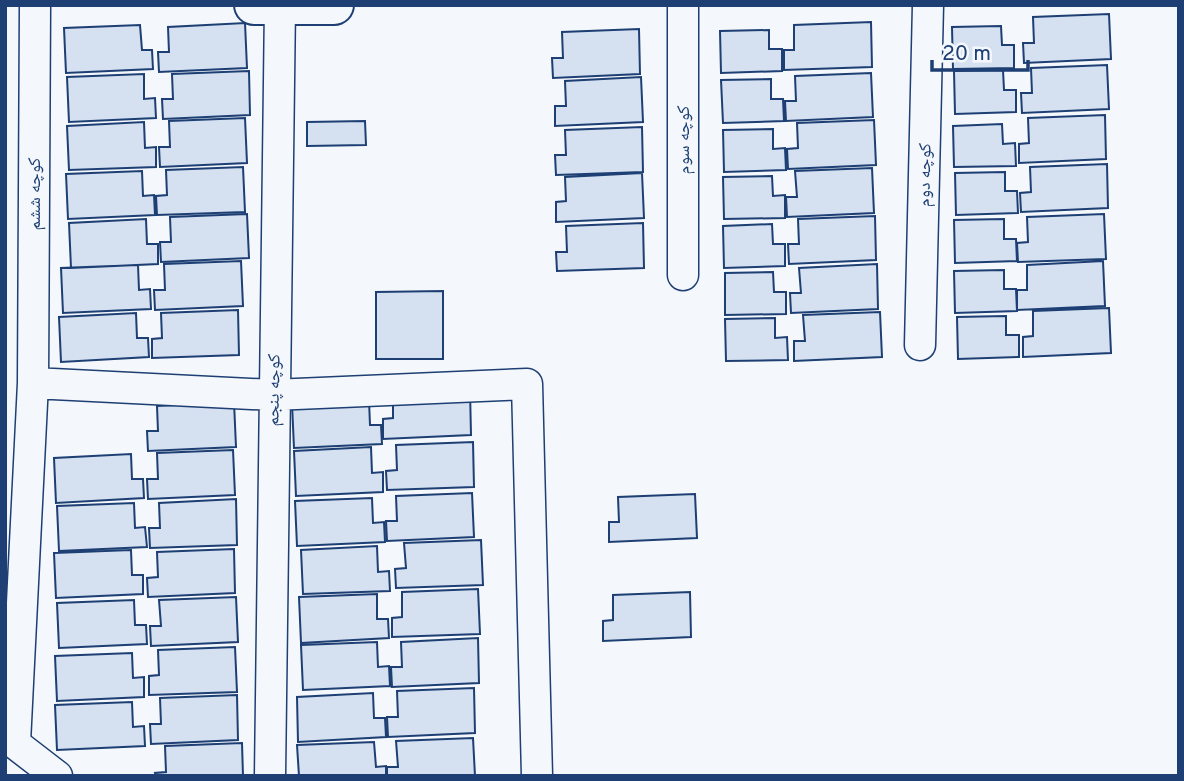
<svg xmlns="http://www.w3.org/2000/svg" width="1184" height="781" font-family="Overpass,'Noto Naskh Arabic',sans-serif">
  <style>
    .building { fill: #d5e0f0; stroke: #1d3f73; stroke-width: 2 }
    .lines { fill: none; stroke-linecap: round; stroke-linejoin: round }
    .street-casing { stroke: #1d3f73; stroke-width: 33 }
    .secondary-casing { stroke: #1d3f73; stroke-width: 42 }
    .street { stroke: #f4f7fb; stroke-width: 30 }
    .secondary { stroke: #f4f7fb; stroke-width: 38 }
    .labels { text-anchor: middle; stroke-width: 5; stroke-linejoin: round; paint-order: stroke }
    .street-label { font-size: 18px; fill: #1d3f73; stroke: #f4f7fb }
  </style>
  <rect width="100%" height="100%" fill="#f4f7fb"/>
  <path class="building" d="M1109,14L1111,59L1024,63L1023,43H1034L1033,17Z
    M871,22L872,67L784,70V50H794V25Z
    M245,23L247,68L159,72L158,52H169L168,27Z
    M140,25L142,50H152L153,69L66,73L64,28Z
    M1001,26L1002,45H1014V68L953,69L952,27Z
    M639,29L640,74L553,78L552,58H563L562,32Z
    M769,30V49H782V71L721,73L720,31Z
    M1107,65L1109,109L1022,113L1021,93H1032L1031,68Z
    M1003,70L1004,90H1016V112L955,114L954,71Z
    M249,71L250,115L163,119L162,99H173L172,74Z
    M871,73L873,117L786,121L785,101H796L795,76Z
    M144,74V99L155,98L156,118L69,122L67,77Z
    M641,77L643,122L555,126V106H566L565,81Z
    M771,79V99H783L784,121L723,123L721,80Z
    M1105,115L1106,159L1019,163V144L1029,143L1028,118Z
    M245,118L247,163L160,167L159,147H170L169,121Z
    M874,120L876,165L788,169L787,149L798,148L797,123Z
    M365,121L366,145L307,146V122Z
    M144,122L145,148L156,147V167L69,170L67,126Z
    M1002,124L1003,144L1015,143L1016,166L954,167L953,126Z
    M642,127L643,172L556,175L555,155H566L565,130Z
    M773,129V149L785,148L786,170L724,172L723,130Z
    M1107,164L1108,208L1021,212L1020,193L1031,192L1030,167Z
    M243,167L245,212L157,215L156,196L167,195L166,170Z
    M872,168L874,213L787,217L786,197H797L795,171Z
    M142,171L143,196L154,195L155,215L68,219L66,174Z
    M1005,172V191H1017L1018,213L956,215L955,173Z
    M642,173L644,218L556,222V202L566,201L565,177Z
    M772,176L773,196L785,195V218L724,219L723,177Z
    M247,214L249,258L161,262L160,242H171L170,217Z
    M1104,214L1106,259L1018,262L1017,243L1028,242L1027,217Z
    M875,216L876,260L789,264L788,244H799L798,219Z
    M146,219L147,244H158V264L71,268L69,223Z
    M1004,219V239H1016L1017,261L955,263L954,220Z
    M643,223L644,268L557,271L556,252H567L566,226Z
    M772,224L773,244H785V266L724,268L723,226Z
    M241,261L243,306L155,310L154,290H165L164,264Z
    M1103,261L1105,306L1017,310V290H1027V265Z
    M877,264L878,309L791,313L790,293H801L799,268Z
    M138,265L139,290L150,289L151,309L63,313L61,268Z
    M1004,270V289H1016L1017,311L955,313L954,271Z
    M773,272L774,292H786V314L725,315V273Z
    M443,291V359H376V292Z
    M1109,308L1111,353L1023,357V337L1033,336V311Z
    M238,310L239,355L152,358V339L162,338L161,313Z
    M880,312L882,357L794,361V341H805L803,315Z
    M136,313L137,338H148L149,357L61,362L59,317Z
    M1006,316V335H1019V357L958,359L957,317Z
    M775,318V338L787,337L788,360L726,361L725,319Z
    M470,390L471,435L383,439V419L393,418V393Z
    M369,400L370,425H381L382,444L294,448L292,404Z
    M234,402L236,447L148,451L147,431H158L157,406Z
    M473,442L474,487L387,490L386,471L397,470L396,445Z
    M371,447L372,473L383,472V492L296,496L294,451Z
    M233,450L235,495L148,499L147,479H158L157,453Z
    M131,454L132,479H143L144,498L56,503L54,458Z
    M472,493L474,537L387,541L386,521H397L396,496Z
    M695,494L697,538L609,542V522H619L618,497Z
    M372,498L373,523L384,522L385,542L297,546L295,501Z
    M236,499L237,545L150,548L149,528H160L159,503Z
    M134,503L135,528L145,527L147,547L59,551L57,506Z
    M481,540L483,585L396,588L395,569L406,568L404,543Z
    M377,546L378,572L389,571L390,591L303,594L301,550Z
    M234,549L235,593L148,597L147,578L158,577L157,552Z
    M131,550L132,575H143V594L56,598L54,553Z
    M478,589L480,634L392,637V618L402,617V592Z
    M690,592L691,637L603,641V621L613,620V595Z
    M377,594V619H388L389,638L301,643L299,597Z
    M236,597L238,642L151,646L150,626H161L159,600Z
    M134,600L135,625H146L147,644L59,648L57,603Z
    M478,638L479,683L392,687L391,667H402L401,642Z
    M377,642L378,667L389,666L390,686L303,690L301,645Z
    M235,647L237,692L149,695V676L159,675L158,650Z
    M132,653L133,678L144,677V697L57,701L55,656Z
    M474,688L475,733L388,737L387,717H398L397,691Z
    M373,693L374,718H385L386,737L298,742L297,697Z
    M237,695L238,740L151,744L150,724H161L160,698Z
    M132,702L133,727L144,726L145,746L57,750L55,705Z
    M473,738L475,776H387V767H398L396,741Z
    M374,742L376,767L386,766V776H299L297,745Z
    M242,743L243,776H156L155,773L166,772L165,746Z"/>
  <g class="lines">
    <g class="street-casing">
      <path id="street" d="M683,275V5
        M920,345L928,5
        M33,383L273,395L527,384L537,776
        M5,736L57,776
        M15,743L33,383L35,5
        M270,776L280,5"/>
    </g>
    <g class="secondary-casing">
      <path id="secondary" d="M254,5H334"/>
    </g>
    <use href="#street" class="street"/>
    <use href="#secondary" class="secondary"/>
  </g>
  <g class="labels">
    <g class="street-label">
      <text transform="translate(683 140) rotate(-90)" y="6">کوچه سوم</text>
      <text transform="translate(924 175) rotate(-89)" y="6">کوچه دوم</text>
      <text transform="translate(34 194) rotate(-90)" y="6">کوچه ششم</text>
      <text transform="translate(273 390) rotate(-89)" y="6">کوچه پنجم</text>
    </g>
  </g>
  <rect width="1184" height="781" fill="none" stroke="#1d3f73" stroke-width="14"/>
  <path d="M932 60v10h96v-10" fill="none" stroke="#1d3f73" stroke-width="3.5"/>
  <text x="942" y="60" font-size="21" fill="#1d3f73" stroke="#f4f7fb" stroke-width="5" paint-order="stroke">20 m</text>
</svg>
